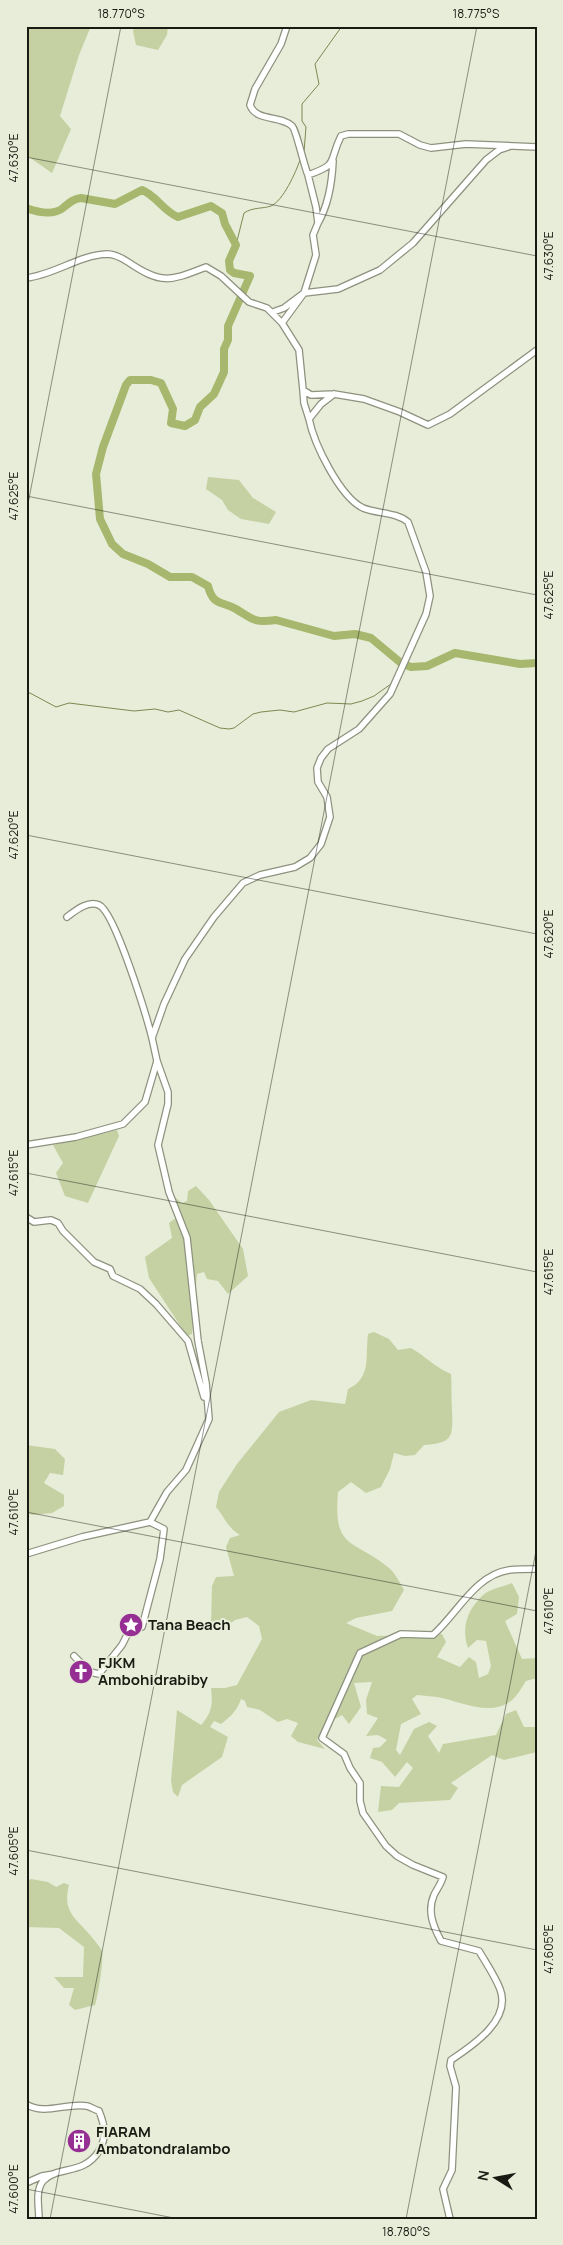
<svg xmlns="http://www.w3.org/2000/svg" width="563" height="2245" font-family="Manrope,sans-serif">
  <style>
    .green { fill: #c5d1a3 }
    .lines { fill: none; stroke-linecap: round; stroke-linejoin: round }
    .stream { stroke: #7c8852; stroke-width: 1 }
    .river { stroke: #a7b76d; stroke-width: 8 }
    .minor-casing { stroke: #8d927f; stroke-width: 8 }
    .minor { stroke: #fff; stroke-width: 5.5 }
    .ticks { fill: none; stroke: #191b13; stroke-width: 1; stroke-opacity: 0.45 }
    .labels { text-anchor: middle; stroke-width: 4; stroke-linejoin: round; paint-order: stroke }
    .poi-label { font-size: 15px; font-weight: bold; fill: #191b13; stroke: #e7edd8; text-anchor: start }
    .neatline { fill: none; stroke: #191b13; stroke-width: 2 }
    .ticks-label { font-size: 12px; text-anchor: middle; fill: #191b13 }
  </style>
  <rect width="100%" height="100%" fill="#e7edd8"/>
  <path class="green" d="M26,26H91L79,55L60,116L71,129L52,173L26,155Z
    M135,26H168L167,35L158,50L136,45L133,31Z
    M208,477L239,480L253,498L276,512L269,524L241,519L228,510L222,500L206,489Z
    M117,1130L119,1136L88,1203L65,1196L56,1173L63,1163L53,1145Z
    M196,1186L209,1200L243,1249L248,1276L228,1294L218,1281L207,1279L204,1272L197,1274L192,1334L187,1336L149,1278L145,1257L172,1238L169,1223L177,1217L176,1198L182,1203L187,1201L188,1191Z
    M374,1332L389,1339L398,1350L411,1348C425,1356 436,1368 451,1374C452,1386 451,1398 452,1410C453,1437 453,1443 424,1445L415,1455L405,1456L394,1453L390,1469L381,1487L366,1493L351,1482L338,1492C333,1551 353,1538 389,1568C395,1573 400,1583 404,1590L392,1611L356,1618L346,1623L377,1636L442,1634L446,1642L437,1657L460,1667L469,1657L476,1662L479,1678L488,1674L491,1666L486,1641L477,1640L468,1648C461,1628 467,1610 483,1595C490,1589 503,1587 512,1583L519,1597L517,1614L505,1621L522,1659L537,1658V1678L526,1681C522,1687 518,1695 512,1700C491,1718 460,1701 437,1697C430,1696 424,1696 417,1695L412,1699L421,1714L401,1724L396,1750L400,1755L414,1729L429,1722L437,1726L428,1736L439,1753L443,1744L496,1735L506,1714L516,1710L524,1727H537V1752L504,1760L492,1755L451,1783L458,1788L450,1800L399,1803L392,1810L378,1812L381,1786L399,1787L413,1768L407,1762L395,1777L382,1762L370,1758L373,1748L380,1747L387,1740L378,1735L366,1736L378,1718L367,1714L366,1700L372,1682L354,1683L361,1707L349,1724L342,1715L326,1724L317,1740L325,1749L298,1742L291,1736L298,1723L287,1719L278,1722L260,1710L247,1707L245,1701L241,1699C237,1711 230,1717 221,1724L214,1721L210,1727L228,1737L222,1757L182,1785L178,1797L173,1792L171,1781L177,1710L201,1725C212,1713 213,1704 211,1688H225L237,1685L262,1639L259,1626L247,1617L235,1620L221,1630L211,1625L212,1586L216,1577L234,1576L226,1547L230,1538L240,1535C226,1526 226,1519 216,1507L219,1492L237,1464L279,1412L311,1400L345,1404L348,1389C372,1378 365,1356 368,1334Z
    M26,1445L55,1449L65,1459L63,1475L50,1473L44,1483L64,1495V1506L52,1513L32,1515L26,1512Z
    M31,1879L48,1882L56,1887L64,1883L69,1885C61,1915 80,1920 95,1941C97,1944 101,1948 102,1951C104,1958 98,1997 95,2005L75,2010L69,2005L74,1988H64L54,1977H83L84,1947L59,1928L26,1927V1916L29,1909L26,1882Z"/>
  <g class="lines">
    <path class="stream" d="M304,152L306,127L302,121V104L319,84L315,64L342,26
      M236,245L244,213C253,207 262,209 271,206C283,201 296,172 300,160
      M26,693H30L56,707L69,703L134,711L155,709L168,712L179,710L220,728L229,729L234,728L253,714L261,712L280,710L294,712L327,703L351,704L362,701L374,696L391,684"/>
    <path class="river" d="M26,208C37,212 53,216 63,208C69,203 73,199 81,198L115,204L142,190C157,196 163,211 178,217L211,206L222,213L225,224L236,245L229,261L230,270L234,273L250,276L228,326V340L224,349V372L214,394L200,407L195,420L185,426L171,423L173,409L161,383L151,380H130L126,385L103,447L96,474L100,519L112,544L123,554L148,564L170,577H192L208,586C213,606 222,601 236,609C254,620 254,623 276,620L334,636L355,634L371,638L401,663L411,667L427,666L455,653L520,664L537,663"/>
    <g class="minor-casing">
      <path id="minor" d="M287,26L281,44L255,89L250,105C256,122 281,115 292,126C296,129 304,166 308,175C340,164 328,162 341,136L348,134H399L420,145L431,148L466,144L537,147
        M318,223C329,204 332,183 333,161
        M26,278C54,275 79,255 107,254C115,254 122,258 128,262C162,285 170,281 206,267L221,276L249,302L267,308L282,323L299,350L303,390L311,395L334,394L364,399L400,412L428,425L450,414L537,350
        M273,312L284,308L304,293L338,289L380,270L413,243L486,160L499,150L508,147
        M282,323L304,293L316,255L313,235L318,223L316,207L308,175
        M303,390L304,403L309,419
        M67,917C75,911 88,900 99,905C115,912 147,1018 152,1038
        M26,1145L76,1137L123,1124L145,1102L157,1061
        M26,1217L34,1222L51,1220L58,1223L63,1231L94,1262L110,1269L113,1276L140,1289L156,1304L188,1341L204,1397
        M26,1554L82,1537L150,1522L167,1492L186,1470L209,1419L206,1383L198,1341L187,1238L169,1192L158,1145L168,1104V1092L157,1061L152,1038L164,1004L185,959L214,917L243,883L260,875L295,867L310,858L321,844L330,817L327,797L318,782L317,768L321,758L328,749L359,729L390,694L426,614L430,596L426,572L408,522C396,512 378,514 363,508C340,497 314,444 309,419L321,404L334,394
        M74,1656L90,1672L99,1674L122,1645L130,1629L142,1627L160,1559L164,1529L150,1522
        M26,2104C44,2116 68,2102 87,2106C91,2107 95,2110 99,2111C105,2126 107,2137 99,2151C83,2176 58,2165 43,2181C35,2191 39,2207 39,2219
        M26,2183L42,2176L54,2174
        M450,2219L443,2189L452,2170L456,2087L450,2066L451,2060C472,2046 512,2020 500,1989C495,1976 486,1963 479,1951L441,1941C433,1926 427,1911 434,1895C437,1889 441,1884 443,1877L413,1865L397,1856L386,1846L363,1813L360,1801V1783L350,1768L344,1754L322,1738L360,1653L401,1634L433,1635C457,1614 475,1575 509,1570C518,1569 528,1569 537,1569"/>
    </g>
    <use href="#minor" class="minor"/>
  </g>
  <path class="ticks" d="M26,157L537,256M26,496L537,595M26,514L121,26M26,835L537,934M26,1173L537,1272M26,1512L537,1611M26,1850L537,1950M26,2189L179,2219M50,2219L477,26M406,2219L537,1546"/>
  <defs>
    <g id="sight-disc" transform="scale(1.25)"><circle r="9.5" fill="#962f93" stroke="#e7edd8"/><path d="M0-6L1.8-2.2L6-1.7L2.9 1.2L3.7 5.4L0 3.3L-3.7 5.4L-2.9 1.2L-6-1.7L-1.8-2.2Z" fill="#fff"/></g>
    <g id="church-disc" transform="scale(1.25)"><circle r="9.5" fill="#962f93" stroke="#e7edd8"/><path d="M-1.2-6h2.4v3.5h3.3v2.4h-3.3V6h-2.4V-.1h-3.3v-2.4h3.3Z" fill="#fff"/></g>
    <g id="building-disc" transform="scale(1.25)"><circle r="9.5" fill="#962f93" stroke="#e7edd8"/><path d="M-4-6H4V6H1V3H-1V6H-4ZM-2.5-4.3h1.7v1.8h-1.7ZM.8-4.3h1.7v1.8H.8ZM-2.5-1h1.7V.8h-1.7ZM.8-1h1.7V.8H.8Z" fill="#fff"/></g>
  </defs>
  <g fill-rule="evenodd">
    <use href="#sight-disc" x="131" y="1625"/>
    <use href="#church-disc" x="81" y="1672"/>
    <use href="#building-disc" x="79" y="2141"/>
  </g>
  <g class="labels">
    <g class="poi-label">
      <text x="148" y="1630">Tana Beach</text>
      <text x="98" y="1668">FJKM<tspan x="98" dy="17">Ambohidrabiby</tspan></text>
      <text x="96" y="2137">FIARAM<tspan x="96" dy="17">Ambatondralambo</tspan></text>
    </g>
  </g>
  <rect width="563" height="2245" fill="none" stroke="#e7edd8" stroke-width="55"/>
  <g transform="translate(496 2178) rotate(281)" stroke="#e7edd8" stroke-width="4" paint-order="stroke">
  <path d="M0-4L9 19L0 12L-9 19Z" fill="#191b13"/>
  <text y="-8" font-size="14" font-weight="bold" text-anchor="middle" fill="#191b13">N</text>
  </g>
  <rect x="28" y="28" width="508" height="2190" class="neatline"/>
  <g class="ticks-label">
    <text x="121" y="18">18.770°S</text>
    <text x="476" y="18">18.775°S</text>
    <text transform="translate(14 158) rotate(-90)" y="4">47.630°E</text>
    <text transform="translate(549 256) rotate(-90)" y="4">47.630°E</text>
    <text transform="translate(14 496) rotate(-90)" y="4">47.625°E</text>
    <text transform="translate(549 595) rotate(-90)" y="4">47.625°E</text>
    <text transform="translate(14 835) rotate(-90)" y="4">47.620°E</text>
    <text transform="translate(549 934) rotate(-90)" y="4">47.620°E</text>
    <text transform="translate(14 1173) rotate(-90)" y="4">47.615°E</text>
    <text transform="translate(549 1272) rotate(-90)" y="4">47.615°E</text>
    <text transform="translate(14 1512) rotate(-90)" y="4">47.610°E</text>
    <text transform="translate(549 1611) rotate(-90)" y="4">47.610°E</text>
    <text transform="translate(14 1851) rotate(-90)" y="4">47.605°E</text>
    <text transform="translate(549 1949) rotate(-90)" y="4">47.605°E</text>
    <text transform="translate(14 2189) rotate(-90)" y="4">47.600°E</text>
    <text x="406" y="2236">18.780°S</text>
  </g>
</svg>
